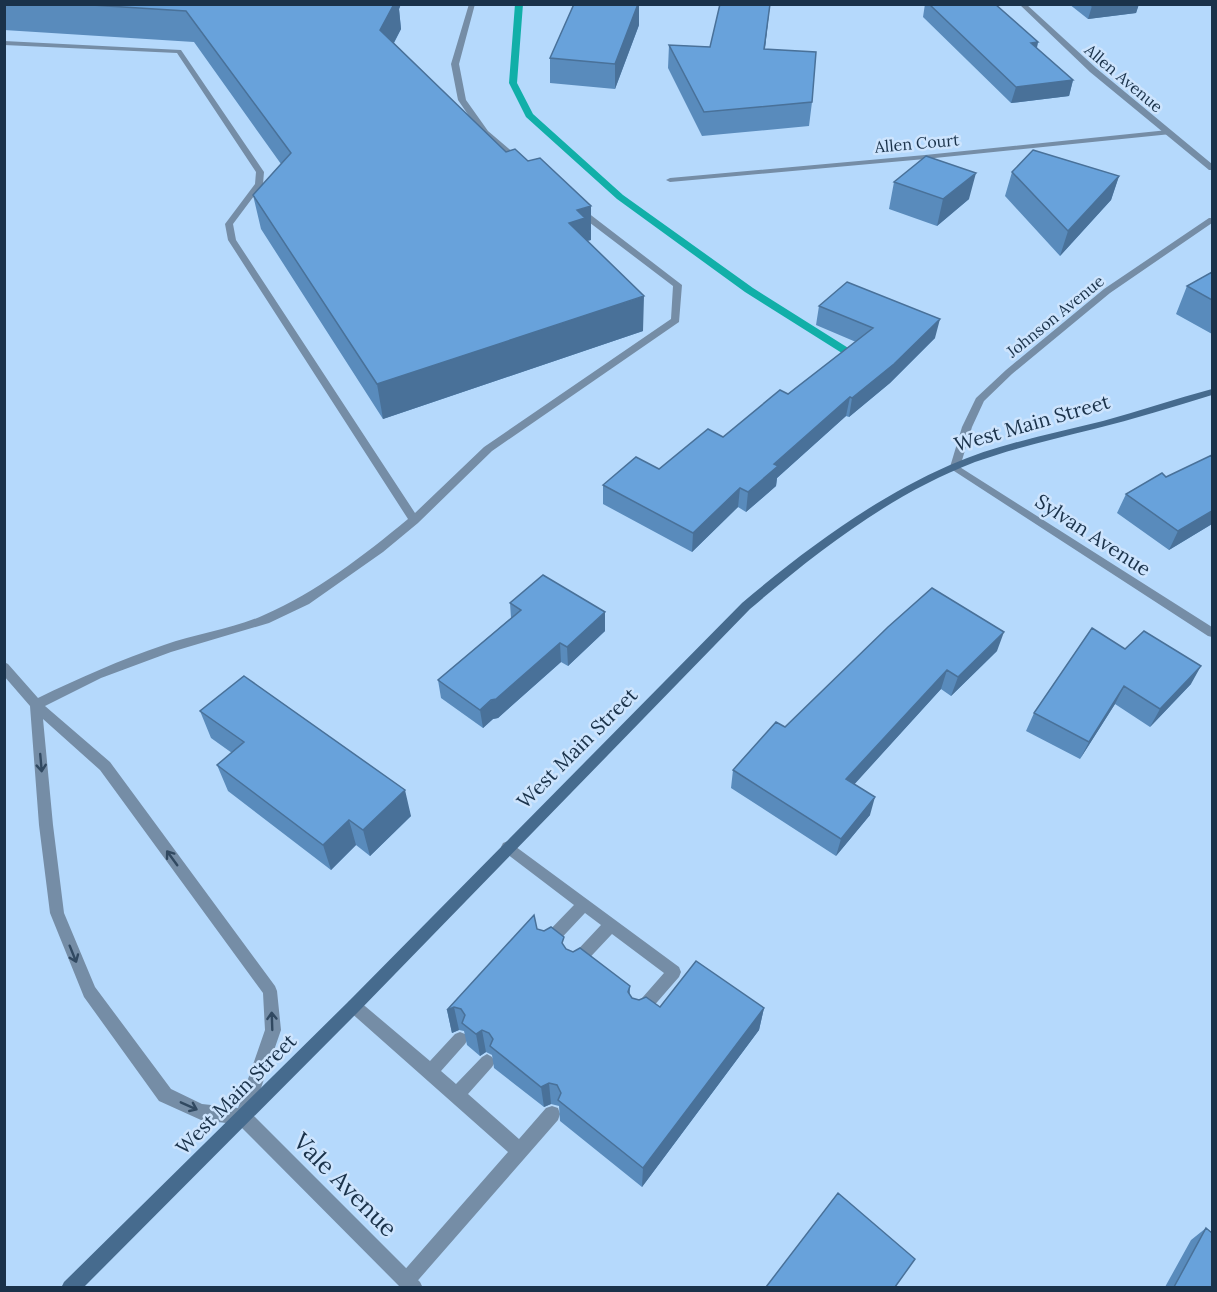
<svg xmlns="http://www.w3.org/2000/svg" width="1217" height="1292" font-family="Lora,serif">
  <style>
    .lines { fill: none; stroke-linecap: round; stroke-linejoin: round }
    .stream { fill: #11afa8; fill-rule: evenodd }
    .service { fill: #758da6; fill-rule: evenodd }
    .minor { fill: #758da6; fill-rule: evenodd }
    .tertiary { fill: #758da6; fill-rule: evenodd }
    .secondary { fill: #466b8e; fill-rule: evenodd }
    .wall { fill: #598bbc }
    .shaded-wall { fill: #497199 }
    .building { fill: #68a2db; stroke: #497199; stroke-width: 1.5 }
    .oneway { stroke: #314961 }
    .labels { text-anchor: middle; stroke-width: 5; stroke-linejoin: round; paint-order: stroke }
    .far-street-label { font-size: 16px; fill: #1a324a; stroke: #cde4fd }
    .street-label { font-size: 20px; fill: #1a324a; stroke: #cde4fd }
    .near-street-label { font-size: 24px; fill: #1a324a; stroke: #cde4fd }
  </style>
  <rect width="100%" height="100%" fill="#b5d9fc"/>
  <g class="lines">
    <path class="stream" d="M515,4H523L517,83L533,114L623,195L753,288L861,356V360H853L745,292L617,199L526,117L509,83Z"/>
    <path class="service" d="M469,4H475L459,64L466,100L488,131L521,159V163H515L482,135L458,100L451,64Z
      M4,41L181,50L264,172L263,184L233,224L236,240L415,513L484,447L671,319L673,286L577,213V209H583L682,285L679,322L492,451L418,523L383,552L309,604L269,623L171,652L101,678L45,706L110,762L275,986L277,991L281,1030L251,1117L249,1123L243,1125L201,1120L159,1101L84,997L50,913L39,825L30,706L4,676V662L8,664L38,698C79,678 120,660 164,645C196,634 233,629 264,615C317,592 363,556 408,519L228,240L225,224L255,184L256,172L177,53L4,45ZM43,719L100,770L263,993L265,1030L238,1108L202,1104L171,1089L95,987L64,913L53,825Z
      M508,841L679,967L681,972L679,977L645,1016L640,1018L635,1016L632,1011L635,1006L664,973L612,934L580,968L575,970L570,968L568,963L570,958L601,925L585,913L553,947L548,949L543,947L541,942L543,937L574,905L503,851L501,847L503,843Z
      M354,999L359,1001L430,1061L455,1034L460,1032L465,1034L468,1039L465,1044L441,1071L456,1084L482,1057L487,1054L492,1057L495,1062L492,1067L468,1094L519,1139L546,1108L552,1106L558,1108L560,1114L558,1120L413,1286H401L398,1280L401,1274L508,1152L349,1011L346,1006L349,1001Z"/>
    <path class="minor" d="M1168,130H1171V134L925,159L670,182L666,180L670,178L925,155Z
      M955,464L1212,627V637L1208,636L951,469L950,467Z
      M243,1109L249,1111L420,1282L423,1288H401L237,1123L235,1117L237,1111Z"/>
    <path class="tertiary" d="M1019,4H1026L1096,68L1212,164V170H1209L1090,72Z
      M1209,218H1212V223L1110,293L1012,374L984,401L972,427L960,467L955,470L951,469L950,467L962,427L976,398L1006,370L1104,289Z"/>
    <path class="secondary" d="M1212,389V395C1173,407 1134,419 1094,429C1054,439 1014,448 975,462C891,494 818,551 750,609L359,1011L83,1288H61L64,1282L349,1001L742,603C806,549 873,499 950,465C998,444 1051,434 1103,421C1139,411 1175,399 1212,389Z"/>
  </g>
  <path class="wall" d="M4,4H401L399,9L401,29L394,43L591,240L587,241L643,331L383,419L261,229L253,195L281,164L194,42L4,30Z
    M574,4H639V25L615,89L550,83V58Z
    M720,4H770L765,49L812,102L809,126L702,136L668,68L669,45L710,47Z
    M925,4H995L1038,42L1037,48L1073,80L1069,96L1011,103L923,17Z
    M1069,4H1139L1136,13L1088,19Z
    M1012,172L1119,176L1111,200L1060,256L1005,196Z
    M894,182L969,199L937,226L889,209Z
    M1212,272V334L1176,314L1187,286Z
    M819,306L935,338L890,383L849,417L846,416L777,478L776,486L746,512L738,507L692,552L603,504V485L659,469L723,437L788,394L856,342L816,325Z
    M1126,494L1212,524L1169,550L1117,513Z
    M510,603L605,631L568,666L561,662L498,718L493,719L483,728L441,698L438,680L511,618Z
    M1125,649L1191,684L1150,727L1115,704L1080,759L1026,731L1034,713Z
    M997,651L951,696L941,689L854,784L870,815L836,856L731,788L733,770L785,727Z
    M200,711L411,816L370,856L356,845L331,870L228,791L217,765L232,753L211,738Z
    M537,929L565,948L566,949L630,986V996L632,998L660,1007L764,1008L759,1030L642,1187L560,1121L559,1106L551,1104L544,1107L494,1068L492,1055L486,1052L480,1056L467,1045L464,1031L459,1030L452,1033L447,1010Z
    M1206,1228L1212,1287H1165L1191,1240Z"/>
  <path class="shaded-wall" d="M385,4H401L399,9L401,29L384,61L380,30Z
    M638,4H639V25L615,89V64Z
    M770,4L762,72L764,49Z
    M1106,4H1139L1136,13L1088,19L1092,6Z
    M1038,42L1034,58L1031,43Z
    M1073,80L1069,96L1011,103L1016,87Z
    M976,173L969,199L937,226L943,199Z
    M1119,176L1111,200L1060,256L1068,231Z
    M591,206V240L586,241L569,223L577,210Z
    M644,296L643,331L383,419L377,384Z
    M940,319L935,338L890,383L849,417L852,398Z
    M850,397L846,416L777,478L776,486L746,512L748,492L774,464Z
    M740,488L738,507L692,552L693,533Z
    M1212,511V524L1169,550L1178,531Z
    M605,612V631L568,666L567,647Z
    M1004,632L997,651L951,696L958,677Z
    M560,643L561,662L498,718L493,719L483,728L480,710Z
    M1201,666L1191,684L1150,727L1160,709Z
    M947,670L941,689L842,798L846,779Z
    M1124,686L1115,704L1080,759L1089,742Z
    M405,790L411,816L370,856L363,830Z
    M875,797L870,815L836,856L841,839Z
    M349,820L356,845L331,870L323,845Z
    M454,1007L459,1030L452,1033L447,1010Z
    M764,1008L759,1030L642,1187L643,1168Z
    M482,1030L486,1052L480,1056L476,1034Z
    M549,1083L551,1104L544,1107L541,1087Z"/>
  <path class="building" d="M76,4H394L380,30L506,152L515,149L528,161L540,158L591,206L577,210L585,218L569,223L644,296L377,384L253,195L291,153L186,11Z
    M574,4H638L615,64L550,58Z
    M720,4H770L764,49L816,52L812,102L704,112L669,45L710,47Z
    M929,4H995L1038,42L1031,43L1073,80L1016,87Z
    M1089,4H1106L1092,6Z
    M1033,150L1119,176L1068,231L1012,172Z
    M926,156L976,173L943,199L894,182Z
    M1212,272V300L1187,286Z
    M847,282L940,319L894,364L852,398L850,397L774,464L778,466L748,492L740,488L693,533L603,485L636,457L659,469L708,429L723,437L780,390L788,394L873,328L819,306Z
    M1212,455V511L1178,531L1126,494L1162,473L1166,477Z
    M543,575L605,612L567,647L560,643L496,699L491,700L480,710L438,680L521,610L510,603Z
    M932,588L1004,632L958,677L947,670L846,779L875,797L841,839L733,770L776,722L785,727L888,627Z
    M1092,628L1125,649L1144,631L1201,666L1160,709L1124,686L1089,742L1034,713Z
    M244,676L405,790L363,830L349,820L323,845L217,765L244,742L200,711Z
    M534,915L537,929L544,931L551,927L564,937L562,943L566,949L573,952L580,948L630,986L628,992L632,998L639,1000L646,997L660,1007L696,961L764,1008L643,1168L558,1100L561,1093L557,1085L549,1083L541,1087L490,1046L493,1039L489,1033L482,1030L476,1034L462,1023L465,1015L461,1009L454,1007L447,1010Z
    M838,1193L915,1259L895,1287H766Z
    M1206,1228L1212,1233V1287H1174Z"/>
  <defs><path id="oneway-shaft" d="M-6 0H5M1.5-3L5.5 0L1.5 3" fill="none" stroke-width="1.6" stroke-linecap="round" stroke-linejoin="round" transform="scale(1.5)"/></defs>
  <g class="oneway">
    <use href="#oneway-shaft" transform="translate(41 763) rotate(85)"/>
    <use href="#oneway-shaft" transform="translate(172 858) rotate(-126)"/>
    <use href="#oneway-shaft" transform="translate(73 954) rotate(68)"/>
    <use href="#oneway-shaft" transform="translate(272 1021) rotate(-92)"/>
    <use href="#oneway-shaft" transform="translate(189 1106) rotate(24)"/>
  </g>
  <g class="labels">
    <g class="far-street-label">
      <text transform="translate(1124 78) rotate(40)" y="6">Allen Avenue</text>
      <text transform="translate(917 143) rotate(-5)" y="6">Allen Court</text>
      <text transform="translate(1055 316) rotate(-39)" y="6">Johnson Avenue</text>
    </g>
    <g class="street-label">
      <text transform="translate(1032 423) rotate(-16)" y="7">West Main Street</text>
      <text transform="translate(1093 535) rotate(33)" y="7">Sylvan Avenue</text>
      <text transform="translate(577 748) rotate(-45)" y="7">West Main Street</text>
      <text transform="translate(236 1094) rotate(-45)" y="7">West Main Street</text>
    </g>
    <g class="near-street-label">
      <text transform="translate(345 1185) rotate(45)" y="8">Vale Avenue</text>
    </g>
  </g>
  <rect width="1217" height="1292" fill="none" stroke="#1a324a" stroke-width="12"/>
</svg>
